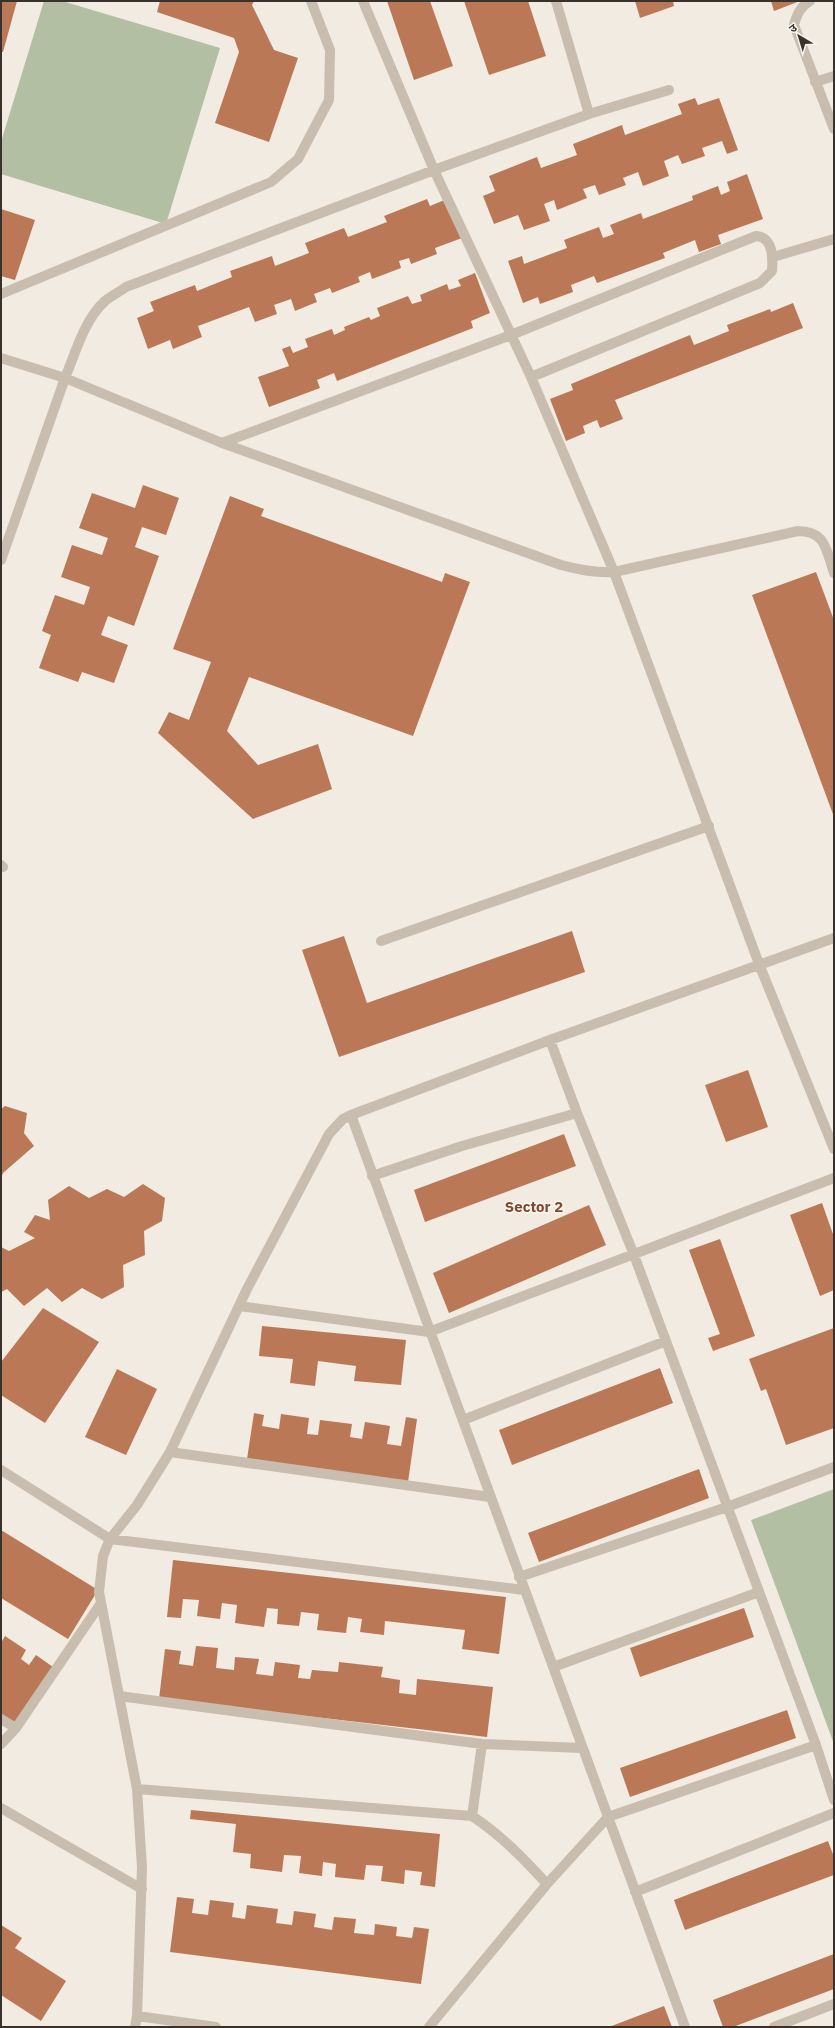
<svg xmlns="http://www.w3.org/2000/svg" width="835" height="2028" font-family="'IBM Plex Sans','Noto Sans Devanagari',sans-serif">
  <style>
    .green { fill: #b3bfa2 }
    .building { fill: #ba7857 }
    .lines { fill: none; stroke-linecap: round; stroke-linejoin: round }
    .lane { stroke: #c8bdae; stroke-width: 10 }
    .street { stroke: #c8bdae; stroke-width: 10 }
    .labels { text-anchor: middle; stroke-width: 3; stroke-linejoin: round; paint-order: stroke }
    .neighbourhood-label { font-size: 15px; font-weight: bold; fill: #7f482d; stroke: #f9f5ee }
  </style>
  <rect width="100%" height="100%" fill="#f1ebe1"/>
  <path class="green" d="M44,1H62L220,48L166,224L1,174V142Z
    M834,1489V1744L751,1520Z"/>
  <path class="building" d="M1,1H17L3,52H1Z
    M160,1H254L252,5L274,50L298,58L269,142L215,123L239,52L234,38L157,12Z
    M387,1H430L453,66L414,80Z
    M464,1H528L546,56L489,75Z
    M635,1H673L674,6L640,18Z
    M771,1H800L774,11Z
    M695,98L698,105L719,98L738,150L727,154L722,141L702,148L705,156L682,164L678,155L664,161L669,176L643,186L638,172L623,178L626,185L599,195L595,185L583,189L587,198L557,210L554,200L544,204L550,221L524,230L518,215L494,224L483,196L495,191L489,176L537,157L541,168L577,155L573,144L622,125L625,135L682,114L678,104Z
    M747,174L763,219L718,235L721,244L699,252L695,240L663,253L665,258L597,283L594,276L571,285L573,292L540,304L538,297L523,303L508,261L522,256L524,264L567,248L564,240L599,227L603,238L614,234L610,225L641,213L643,219L693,200L692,196L718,186L721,195L730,191L727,182Z
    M427,199L430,206L447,199L462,238L435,248L437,254L411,264L409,258L399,261L401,268L372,279L370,272L358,277L360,282L332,293L330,288L314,294L317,302L295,311L291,299L274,305L277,314L255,322L249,307L198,326L202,337L173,349L170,340L148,349L137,318L154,311L150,302L195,285L197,291L232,277L230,271L272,256L275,266L309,253L305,243L344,228L348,237L387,222L384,216Z
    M1,209L35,220L15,280L1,276Z
    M475,273L490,313L471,321L473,328L337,381L334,373L317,380L320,388L269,407L258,377L289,366L282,349L290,346L293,353L308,347L305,339L332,329L334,335L345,330L344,327L369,317L371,320L380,316L377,308L408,296L412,304L422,301L420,295L447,284L449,290L461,286L458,280Z
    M793,303L803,328L615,400L623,419L600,428L597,420L583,426L585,433L566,441L550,399L573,390L571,384L690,335L694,345L729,331L727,325L770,309L771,312Z
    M143,485L179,498L166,535L142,527L135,547L159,556L134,626L108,616L101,635L128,645L114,683L82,672L78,682L39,668L51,635L42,631L55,595L84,605L90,587L61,577L72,545L102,555L108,538L79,528L92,493L135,508Z
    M230,496L264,509L261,516L442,582L445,573L470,582L413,736L249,677L227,731L258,765L318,744L332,789L253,819L158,733L169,712L189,720L211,662L173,649Z
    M816,572L834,620V817L752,595Z
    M572,931L585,972L339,1057L302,950L344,936L367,1003Z
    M748,1070L768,1127L726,1142L705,1085Z
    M5,1106L27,1113L24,1133L34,1146L3,1173L1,1178V1109Z
    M564,1134L576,1166L425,1222L414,1190Z
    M143,1184L165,1198L162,1221L144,1231L145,1255L123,1265L124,1287L102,1299L82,1288L62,1302L47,1288L24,1306L7,1289L1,1292V1247L9,1251L35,1238L24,1232L35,1215L50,1220L48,1200L69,1186L89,1198L107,1189L124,1197Z
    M822,1203L834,1237V1290L820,1296L790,1215Z
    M589,1205L606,1245L449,1313L433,1273Z
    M720,1239L755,1336L713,1351L708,1338L720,1334L689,1250Z
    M43,1308L99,1342L45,1423L1,1395V1362Z
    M262,1326L406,1340L401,1385L354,1381L356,1366L318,1361L315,1386L290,1383L293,1359L259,1356Z
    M834,1328V1428L786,1445L766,1389L761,1391L749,1359Z
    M660,1368L673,1403L512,1465L499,1430Z
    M117,1369L157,1389L126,1455L85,1437Z
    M254,1413L264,1415L262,1426L279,1429L281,1414L309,1418L307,1434L318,1435L320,1420L352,1424L350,1437L362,1439L365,1422L390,1426L387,1444L401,1446L406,1417L417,1419L408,1482L247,1459Z
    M699,1469L709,1498L539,1562L528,1533Z
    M1,1530L98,1590L68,1639L1,1598Z
    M173,1560L506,1597L499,1654L462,1649L465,1630L385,1621L384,1635L360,1632L362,1619L348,1617L346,1633L317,1630L319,1614L301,1612L299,1626L277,1624L278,1609L267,1608L264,1627L235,1623L237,1605L222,1603L220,1619L197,1616L199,1600L183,1599L181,1618L167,1617Z
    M744,1608L754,1637L640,1677L630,1648Z
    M5,1636L26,1650L21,1659L29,1665L36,1655L53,1667L14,1725L1,1717V1643Z
    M196,1646L218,1648L216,1668L234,1670L235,1657L259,1659L256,1674L273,1676L275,1662L300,1665L298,1678L310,1679L312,1670L338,1672L339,1662L383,1667L381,1677L400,1680L399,1693L416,1695L417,1679L493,1687L487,1737L159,1699L165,1649L181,1651L179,1664L193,1666Z
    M787,1710L796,1738L630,1797L620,1768Z
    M191,1810L440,1834L435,1887L420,1885L422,1872L405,1870L404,1884L381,1881L383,1866L366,1865L364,1880L335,1877L336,1864L323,1862L322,1876L299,1873L301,1856L284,1855L282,1872L250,1868L251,1854L233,1852L236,1824L190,1819Z
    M828,1841L834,1857V1875L685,1930L674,1900Z
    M177,1897L194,1899L192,1913L208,1915L210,1900L234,1903L232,1917L245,1919L247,1905L278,1909L276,1923L292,1925L294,1911L316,1914L314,1927L332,1930L334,1917L356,1919L354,1933L374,1935L375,1924L397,1927L396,1936L412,1938L414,1927L429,1929L421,1984L170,1952Z
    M1,1925L22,1938L15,1948L66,1981L41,2021L1,1995Z
    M834,1954V1989L733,2027H723L713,2000Z
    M664,2006L672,2027H609Z"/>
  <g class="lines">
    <path class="lane" d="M1,560L65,378
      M1,865L3,867
      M381,941L709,826"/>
    <path class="street" d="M363,1L434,170L531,377L614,572L759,964L834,1149
      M556,1L589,114
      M810,1C800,7 797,14 794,25L834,129
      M815,82L834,76
      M773,257L834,239
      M1,294L271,182L298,159L329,100L330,50L311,1
      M1,358L65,378L222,443L561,565C580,570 595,573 614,572L798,531C826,531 826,550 834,573
      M65,378C76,352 84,320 105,301C111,296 119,292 126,287L434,170L589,114L669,90
      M222,443L511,335L756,236C773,237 773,257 772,271L760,283L531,377
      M550,1040L577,1113L634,1255L816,1745L834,1800
      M351,1115L685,2027
      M372,1176L462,1146L577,1113
      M239,1306L429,1332L834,1178
      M463,1420L666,1341
      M170,1452L490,1497
      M1,1470L110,1539L524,1590
      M519,1577L727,1507L834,1467
      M553,1667L759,1592
      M119,1696L482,1744L582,1748
      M1,1719L16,1728
      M1,1744L16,1728L101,1603
      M137,1789L472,1816C501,1835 524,1859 547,1884
      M1,1808L142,1889
      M472,1816L482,1744
      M635,1892L834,1813
      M137,2016L216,2027
      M135,2027L137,2016L142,1868L137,1789L99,1592L103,1556L110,1539L137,1505L170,1452L247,1289L329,1134L343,1119L351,1115L550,1040L834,938
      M429,2027L547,1884L608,1817L816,1745
      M774,2027L834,2004"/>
  </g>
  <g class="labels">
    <g class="neighbourhood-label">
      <text x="534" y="1212">Sector 2</text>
    </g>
  </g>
  <rect width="835" height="2028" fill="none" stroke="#38312c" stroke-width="4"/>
  <g transform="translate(799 36) rotate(322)" stroke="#f9f5ee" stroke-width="3" paint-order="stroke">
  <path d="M0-3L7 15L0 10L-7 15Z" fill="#38312c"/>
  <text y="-6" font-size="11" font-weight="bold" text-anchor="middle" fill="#38312c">उ</text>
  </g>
</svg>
